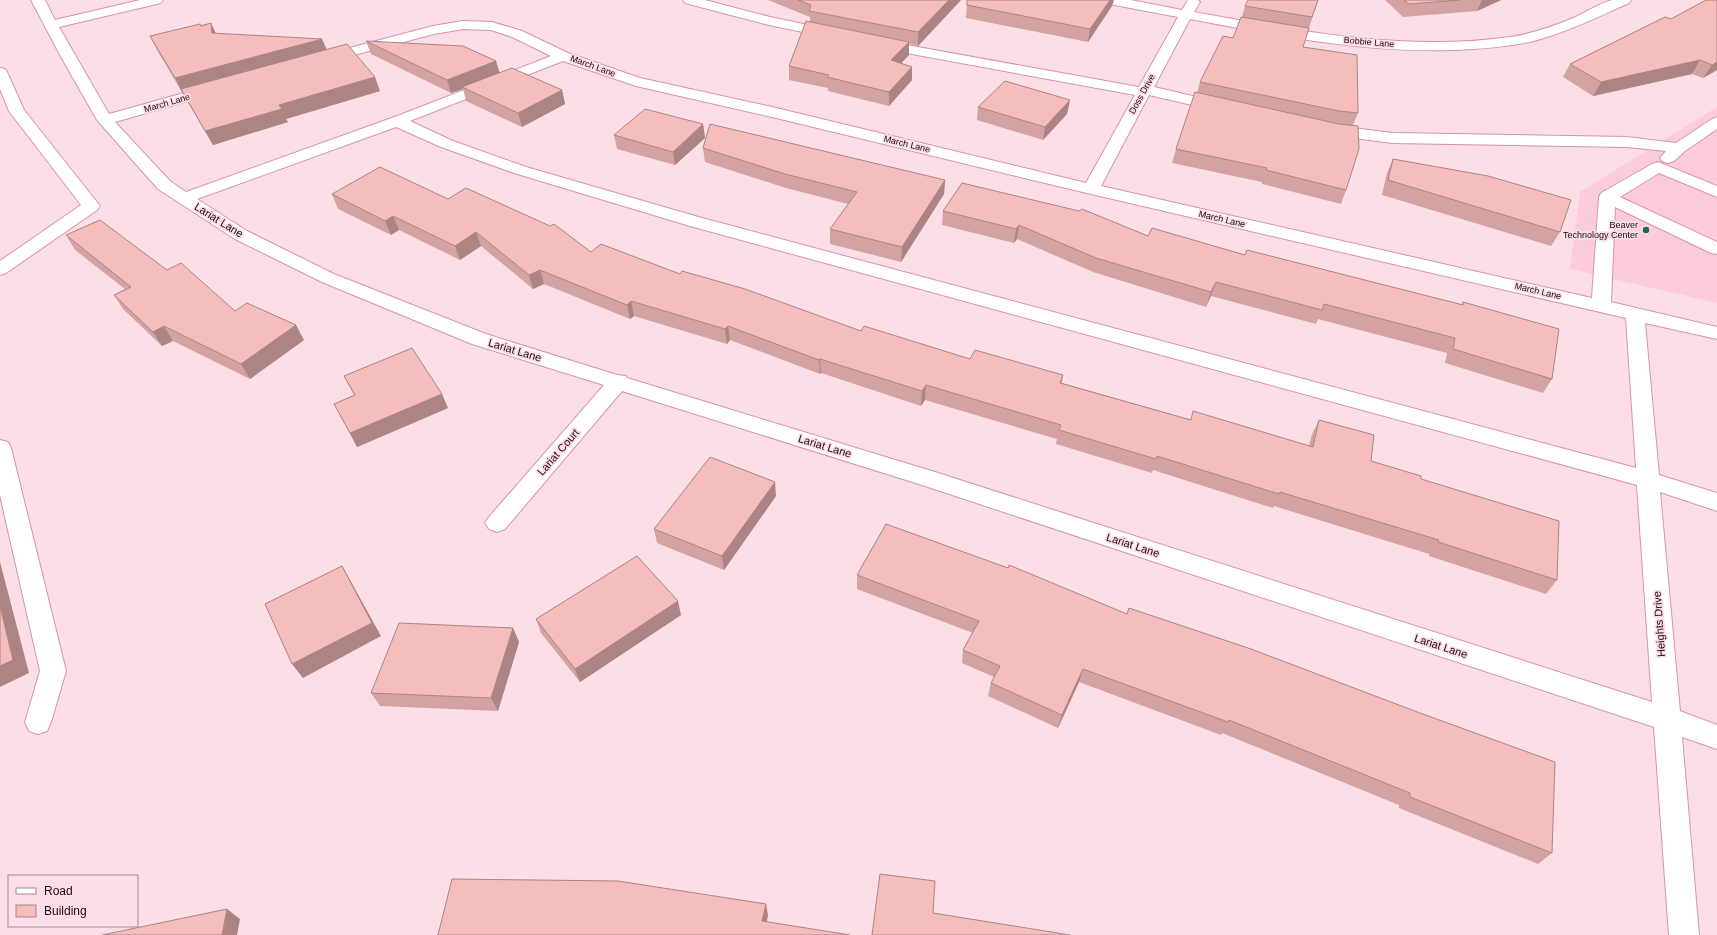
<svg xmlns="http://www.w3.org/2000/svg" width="1717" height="935" font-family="Arial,sans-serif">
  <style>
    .built { fill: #fcccda }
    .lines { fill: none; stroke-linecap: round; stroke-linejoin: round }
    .minor-casing { stroke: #d794a8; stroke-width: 2 }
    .minor { fill: #fff; fill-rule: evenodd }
    .wall { fill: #d3a3a2 }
    .shaded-wall { fill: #ac8484 }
    .building { fill: #f5bdbc; stroke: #ac8484 }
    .poi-dot { fill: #1f6659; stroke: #fcdee6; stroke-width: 1.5 }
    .labels { text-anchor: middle; stroke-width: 3.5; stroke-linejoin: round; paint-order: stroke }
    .far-street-label { font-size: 9px; fill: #1f0810; stroke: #fcdee6 }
    .far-poi-label { font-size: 9px; fill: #1f0810; stroke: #fcdee6; text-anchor: end }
    .street-label { font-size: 11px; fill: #1f0810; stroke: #fcdee6 }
  </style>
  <rect width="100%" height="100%" fill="#fcdee6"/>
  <path class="built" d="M1717,107V303L1570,269L1580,192Z"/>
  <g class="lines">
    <g class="minor-casing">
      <path id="minor" d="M31,0H45L55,20L140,0H163L161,3L59,27L109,114L209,86L214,85L219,86L221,89L219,92L115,122L170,181L186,192L400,115L551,56L512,37L491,30L463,29L434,34L324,63L319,62L317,59L319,56L433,26L463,21L492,22L522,31L568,53L640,78L772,107L1086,183L1135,95L879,48L874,47L872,44L874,41L879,40L1139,87L1178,17L1109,4L1104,3L1102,0H1131L1182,10L1188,0H1198L1200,2L1194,12C1298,31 1405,52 1510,37C1531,34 1551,27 1571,19C1585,13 1598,4 1612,0C1618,0 1625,0 1631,0L1629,3C1596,18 1565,33 1530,42C1506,47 1480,49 1455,50C1366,53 1278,36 1190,19L1154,87L1227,104L1230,107L1227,110L1222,112L1149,95L1101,186L1592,298L1599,197L1601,193L1652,164L1658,162L1717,186V197L1659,173L1620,197L1717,242V254L1711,253L1615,207L1611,302L1717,327V339L1645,323L1659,475L1717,493V511L1660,492L1680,711L1717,725V749L1682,737L1699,935H1669L1654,727L922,485L622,391L505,529L497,532L489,529L485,523L489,517L604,385L472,344L322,282L235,239L158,189L97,120L60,55ZM563,61L636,86L772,117L1091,194L1626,318L1636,468L702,218L526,167L453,141L410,121ZM396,127L441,147L514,173L690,226L1637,485L1652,702L938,473L627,378L626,376L617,375L486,334L334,274L247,231L197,199Z
        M683,0H705L770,17L837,31L839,34L837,37L832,38L769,25L685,3Z
        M0,68L5,69L7,72L24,110L100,206L97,210L6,273L0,275V261L81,205L9,111L0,89Z
        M1717,117V129L1685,151L1674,161L1668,163L1662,161L1660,158L1666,151L1627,147L1393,143L1330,135L1325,133L1322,130L1325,127L1330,125L1393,133L1627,137L1676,143L1712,119Z
        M0,440L8,442L11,448L66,671L51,722L47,731L38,734L29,731L25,722L40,671L0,495Z"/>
    </g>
    <use href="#minor" class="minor"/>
  </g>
  <path class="wall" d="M768,0H961L918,46L909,44V55L901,63L912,67V80L889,106L828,91V88L789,80V66L810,22V17Z
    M967,0L1112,6L1088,42L966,18Z
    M1318,0L1303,47L1358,113L1353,125L1346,190L1341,204L1262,184V182L1172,163L1176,149L1197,93L1200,82L1233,38L1242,17L1245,6Z
    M1385,0H1501L1477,11L1403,17Z
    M1665,17L1717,70L1703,78L1692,74L1593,96L1563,77L1570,64Z
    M211,23L216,34L327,50L380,91L286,119L288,122L213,145L182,92L157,50L150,36Z
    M366,41L496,61L499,73L562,90L565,104L522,127L466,101L463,89L451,93L371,54Z
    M1070,100L1067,114L1043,140L977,120L978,107Z
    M703,124L705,138L675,165L617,149L614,135Z
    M703,148L945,180L944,194L901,262L830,244V229L848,204L786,188L705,162Z
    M1393,159L1560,232L1551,246L1382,195L1387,173Z
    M332,194L448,199L591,252L680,274L861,331L970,359L1063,375L1062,383L1191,420L1309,446L1312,434L1319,420L1371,461L1421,479L1557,580L1546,594L1429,556V554L1274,506L1273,508L1153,470L1152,473L1056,444L1057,439L925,400L921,406L821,373L820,374L730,340L727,344L634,316L630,319L544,284L533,289L481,246L460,260L399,230L391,235L338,209Z
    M943,211L1148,236L1245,255L1462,305L1463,302L1552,379L1543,393L1445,363L1447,353L1318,319L1316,324L1211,296L1206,307L1093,272L1017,239L1014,243L942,225Z
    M66,235L167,270L235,311L304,340L250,379L173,341L162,346L123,309L114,295L125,289L75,250Z
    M344,376L448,408L357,447L334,404L354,395Z
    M776,496L724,570L657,543L654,529Z
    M886,524L1552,853L1538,864L1399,808V805L1222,733L1221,735L1079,682L1058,728L988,696L991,683L994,677L962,663L963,650L973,633L857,589V575Z
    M681,615L580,682L541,633L536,619Z
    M513,628L519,642L498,711L380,706L371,693Z"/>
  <path class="shaded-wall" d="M949,0H961L918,46V32Z
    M1110,0H1114L1112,6L1088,42L1090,29Z
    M1482,0H1501L1477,11Z
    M211,23L217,36L212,33Z
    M322,39L328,52L182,92L175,78Z
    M909,42V55L891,74V60Z
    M1700,60L1692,74L1593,96L1601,82Z
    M496,61L500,74L462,87L463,89L451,93L447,80Z
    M1717,62V70L1703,78L1712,65Z
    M912,67V80L889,106V92Z
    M375,77L380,91L286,119L288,122L213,145L205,131L279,105Z
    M562,90L565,104L522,127L518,113Z
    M1070,100L1067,114L1043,140L1045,127Z
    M703,124L705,138L675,165L673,152Z
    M945,180L944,194L901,262L902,247Z
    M393,216L399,230L391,235L385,221Z
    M1019,225L1017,239L1014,243L1016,229Z
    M476,232L481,246L460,260L455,246Z
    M540,270L544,284L533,289L529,275Z
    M1216,282L1211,296L1206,307L1211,292Z
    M631,301L634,316L630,319L627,305Z
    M296,325L304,340L250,379L241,364Z
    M164,326L173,341L162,346L153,332Z
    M728,326L730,340L727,344L725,329Z
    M820,359L821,373L820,374L819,360Z
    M926,385L925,400L921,406L922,391Z
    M442,394L448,408L357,447L350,433Z
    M775,482L776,496L724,570L722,556Z
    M0,562L29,673L0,687Z
    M342,566L350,580L381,636L303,678L292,664Z
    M678,601L681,615L580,682L575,669Z
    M513,628L519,642L498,711L491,698Z
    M1083,669L1079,682L1058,728L1062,715Z
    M766,904L768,915L765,932L762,921Z
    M227,909L240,919L237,935H222Z"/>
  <path class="building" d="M798,0H949L918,32L809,11L811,5Z
    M967,0H1110L1090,29L967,5Z
    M1248,0H1318L1312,17L1245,6Z
    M1404,0H1460L1409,4Z
    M1706,0H1717V62L1712,65L1700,60L1601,82L1570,64L1665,17L1671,19Z
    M1241,17L1309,28L1303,47L1357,55L1358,113L1339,111L1200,82L1223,36L1233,38Z
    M806,21L909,42L891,60L912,67L889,92L827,77L829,75L789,66Z
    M211,23L212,33L322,39L175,78L150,36L200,24L201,26Z
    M366,41L463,46L496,61L447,80Z
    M347,44L375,77L279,105L282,109L205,131L181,89Z
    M512,68L562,90L518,113L462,87Z
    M1005,81L1070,100L1045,127L978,107Z
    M1195,92L1339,124L1358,126L1359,149L1346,190L1266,170L1267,168L1176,149Z
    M645,109L703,124L673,152L614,135Z
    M710,124L945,180L902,247L830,229L857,192L785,174L703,148Z
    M1393,159L1488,176L1571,200L1560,232L1388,180Z
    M380,167L448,199L466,188L550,226L554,224L591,252L601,244L680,274L682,271L745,289L861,331L864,326L970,359L975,350L1063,375L1060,383L1191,420L1193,411L1313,447L1319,420L1374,435L1371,461L1421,476V479L1559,521L1557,580L1438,542L1439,540L1280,492L1279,494L1157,456L1156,459L1059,430L1061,425L926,385L922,391L820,359L819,360L728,326L725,329L631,301L627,305L540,270L529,275L476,232L455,246L393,216L385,221L332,194Z
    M962,183L1079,211L1082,209L1148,236L1152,228L1245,255L1247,250L1463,305V302L1559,329L1552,379L1453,349L1455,338L1324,304L1322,310L1216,282L1211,292L1096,258L1019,225L1016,229L943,211Z
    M100,220L167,270L181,263L235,311L247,303L296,325L241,364L164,326L153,332L114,295L131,287L66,235Z
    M412,348L442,394L350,433L334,404L355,395L344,376Z
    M710,457L775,482L722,556L654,529Z
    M886,524L1008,568L1009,565L1127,614L1129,608L1251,649L1420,713L1555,762L1552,853L1410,797V793L1229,720L1228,722L1083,669L1062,715L991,683L1000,666L963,650L979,621L857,575Z
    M637,556L678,601L575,669L536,619Z
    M342,566L372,623L292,664L265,604Z
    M0,606L13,660L0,666Z
    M399,623L513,628L491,698L371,693Z
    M880,874L935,881L933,913L1070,935H872Z
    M452,879L618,881L766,904L762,921L850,935H437H438Z
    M227,909L222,935H102Z"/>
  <circle class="poi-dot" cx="1646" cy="230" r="4"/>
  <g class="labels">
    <g class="far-street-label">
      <text transform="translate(1369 42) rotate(5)" y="3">Bobbie Lane</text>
      <text transform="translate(593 66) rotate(20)" y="3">March Lane</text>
      <text transform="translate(1142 94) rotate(-61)" y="3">Doss Drive</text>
      <text transform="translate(167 103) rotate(-16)" y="3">March Lane</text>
      <text transform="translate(907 144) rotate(14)" y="3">March Lane</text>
      <text transform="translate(1222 219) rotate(13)" y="3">March Lane</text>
      <text transform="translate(1538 291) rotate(13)" y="3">March Lane</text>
    </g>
    <g class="far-poi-label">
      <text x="1638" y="228">Beaver<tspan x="1638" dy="10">Technology Center</tspan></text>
    </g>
    <g class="street-label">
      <text transform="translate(219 220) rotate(32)" y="4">Lariat Lane</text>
      <text transform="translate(515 350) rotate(17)" y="4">Lariat Lane</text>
      <text transform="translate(825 446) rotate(17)" y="4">Lariat Lane</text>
      <text transform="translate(558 452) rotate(-49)" y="4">Lariat Court</text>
      <text transform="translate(1133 545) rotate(18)" y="4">Lariat Lane</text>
      <text transform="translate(1659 624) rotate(-94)" y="4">Heights Drive</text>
      <text transform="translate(1441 646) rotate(18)" y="4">Lariat Lane</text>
    </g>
  </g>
  <rect x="8" y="875" width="130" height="52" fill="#fcdee6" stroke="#a48890"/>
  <rect x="16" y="888" width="20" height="6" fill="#ffffff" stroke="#a48890"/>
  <text x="44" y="895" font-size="12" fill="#1f0810">Road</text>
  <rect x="16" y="905" width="20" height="12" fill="#f5bdbc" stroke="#a48890"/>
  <text x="44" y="915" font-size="12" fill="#1f0810">Building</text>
</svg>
